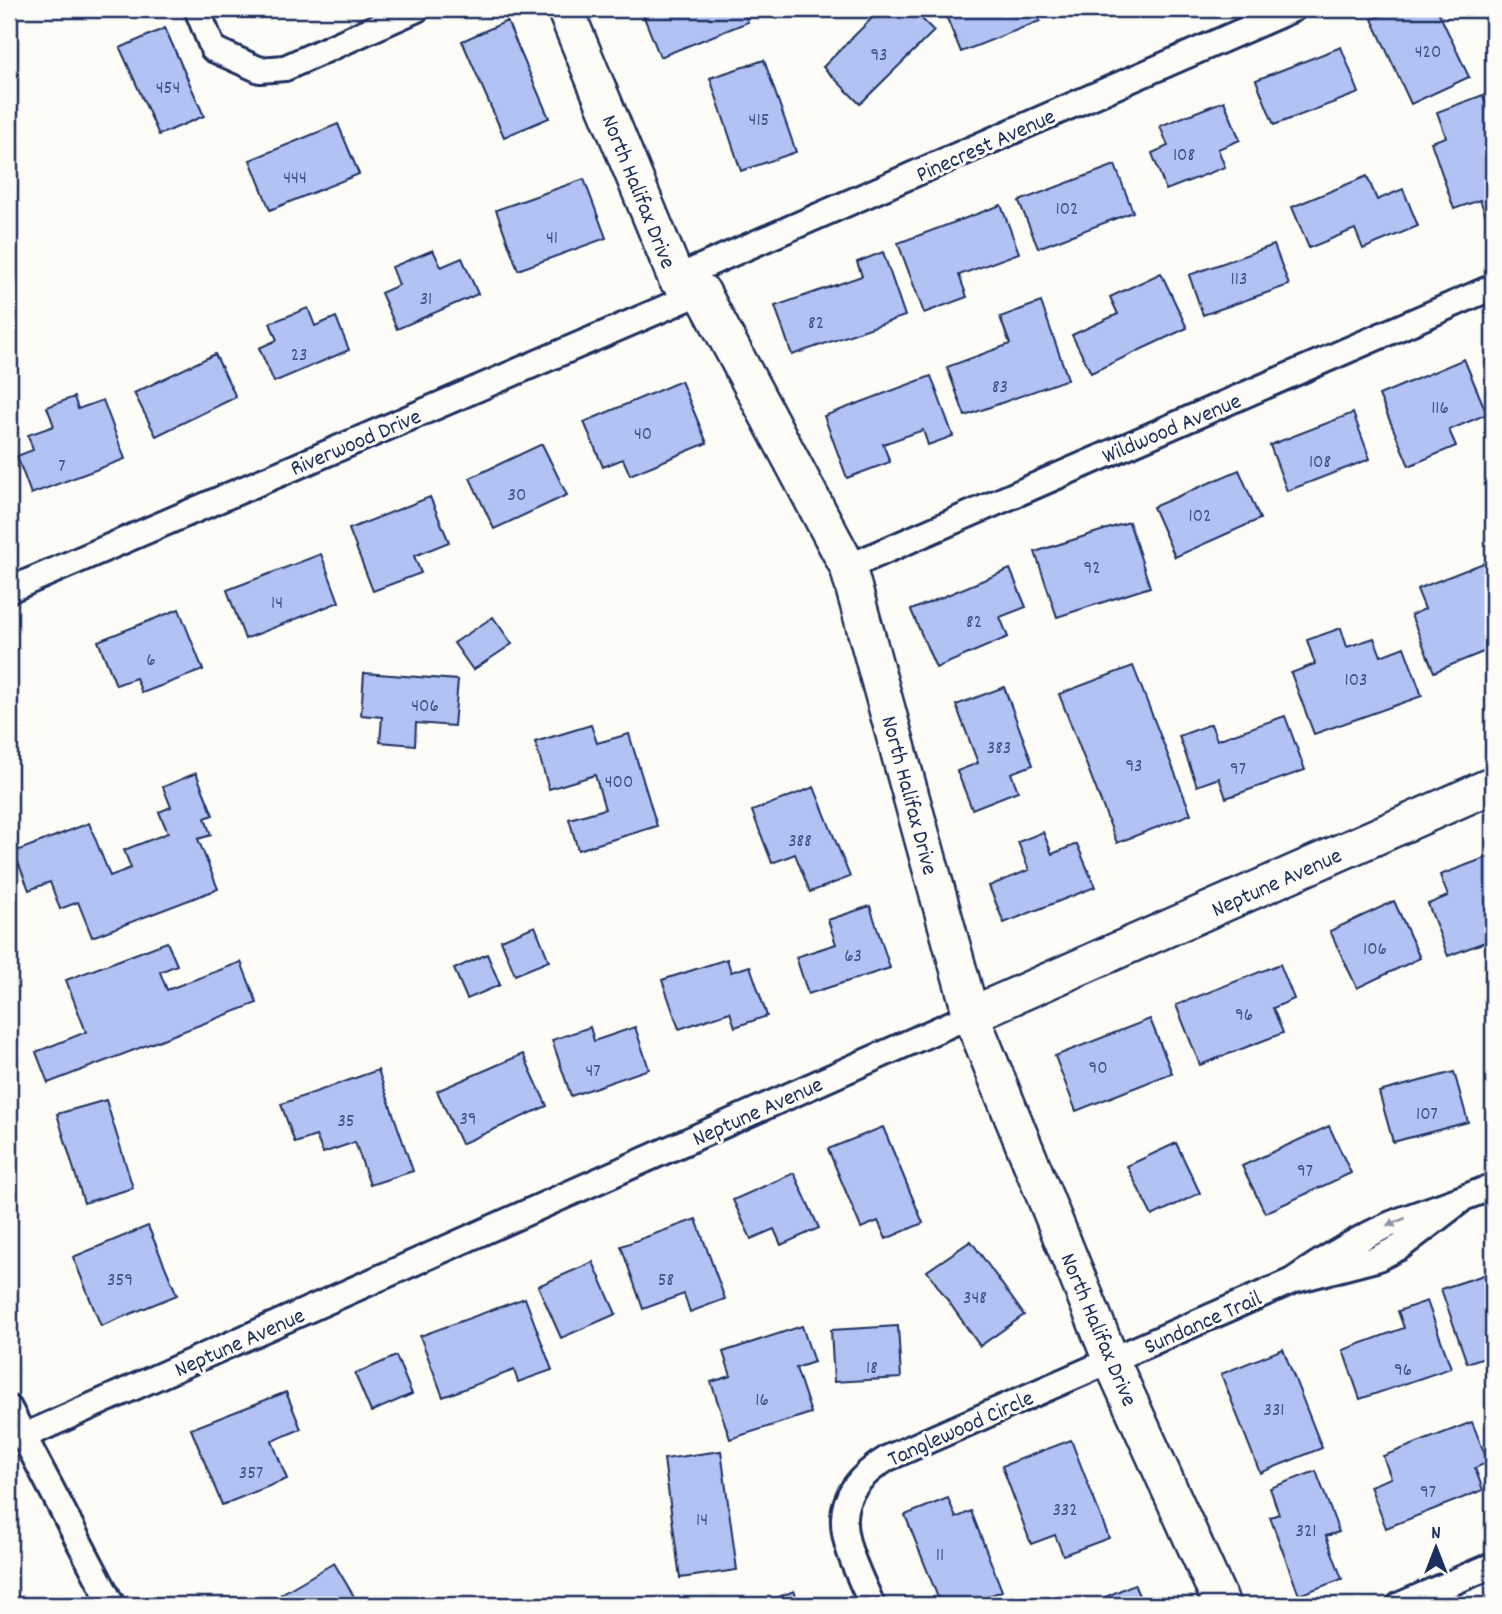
<svg xmlns="http://www.w3.org/2000/svg" width="1502" height="1614" font-family="Dekko,sans-serif">
  <style>
    .building { fill: #b2c3f3; stroke: #1b2f5e; stroke-width: 2 }
    .lines { fill: none; stroke-linecap: round; stroke-linejoin: round }
    .street-casing { stroke: #1b2f5e; stroke-width: 30 }
    .secondary-casing { stroke: #1b2f5e; stroke-width: 40 }
    .street { stroke: #fdfcf7; stroke-width: 24 }
    .secondary { stroke: #fdfcf7; stroke-width: 35 }
    .oneway { fill: #8c96aa }
    .labels { text-anchor: middle; stroke-width: 6; stroke-linejoin: round; paint-order: stroke }
    .number-label { font-size: 19px; fill: #415483 }
    .street-label { font-size: 23px; fill: #1b2f5e; stroke: #fdfcf7 }
  </style>
  <rect width="100%" height="100%" fill="#fdfcf7"/>
  <filter id="ink" filterUnits="userSpaceOnUse"><feTurbulence type="fractalNoise" baseFrequency=".0143" numOctaves="2"/><feDisplacementMap in="SourceGraphic" scale="14" xChannelSelector="R" yChannelSelector="G"/><feConvolveMatrix kernelMatrix="1 2 1 2 8 2 1 2 1" color-interpolation-filters="sRGB"/></filter>
  <g filter="url(#ink)">
    <path class="building" d="M650,9H743L748,22L660,57L642,12Z
      M881,9H912L934,31L860,104L823,67Z
      M950,9H1035L1040,21L961,52L944,11Z
      M1396,9H1437L1469,77L1411,104L1372,19Z
      M507,21L549,118L504,137L462,41Z
      M165,28L204,116L159,135L120,48Z
      M1341,47L1359,93L1274,125L1256,80Z
      M764,60L796,152L741,171L710,78Z
      M1483,95L1493,125V213L1486,216L1480,200L1454,209L1431,142L1446,137L1437,112Z
      M1224,101L1240,140L1218,149L1225,167L1166,190L1152,153L1168,146L1160,126Z
      M338,124L359,174L270,210L250,160Z
      M1115,165L1133,212L1038,248L1019,201Z
      M1367,176L1377,200L1403,189L1418,226L1363,249L1355,229L1309,248L1292,207Z
      M584,179L606,238L518,270L496,210Z
      M1001,205L1019,253L959,275L967,297L924,313L898,243Z
      M1274,245L1289,285L1203,315L1189,275Z
      M433,250L441,267L462,258L478,294L397,329L381,293L399,285L392,267Z
      M883,252L905,316L792,355L775,306L862,276L857,262Z
      M1161,273L1187,328L1091,373L1072,335L1118,314L1110,297Z
      M1041,302L1068,379L965,416L947,367L1010,344L1000,317Z
      M308,308L315,326L336,317L349,350L274,382L259,348L277,340L270,323Z
      M215,354L236,397L156,436L134,393Z
      M1464,359L1487,414L1449,430L1456,446L1409,466L1379,395Z
      M931,376L953,436L928,445L923,430L883,444L890,462L847,478L824,416Z
      M681,381L707,443L630,475L623,459L603,467L584,422Z
      M74,397L78,409L103,400L125,459L31,494L17,456L33,450L28,435L54,426L47,407Z
      M1353,413L1370,459L1287,491L1270,445Z
      M542,444L567,495L494,529L470,478Z
      M1239,470L1260,519L1175,557L1153,507Z
      M430,497L449,542L414,556L421,573L373,591L349,529Z
      M1129,522L1150,587L1057,617L1035,552Z
      M321,554L339,602L245,639L227,590Z
      M1486,562L1493,580V648L1434,672L1411,615L1425,609L1417,589Z
      M1010,569L1026,607L1000,617L1008,637L936,668L911,610Z
      M179,609L203,670L142,693L136,678L116,685L98,641Z
      M493,617L512,644L473,670L454,643Z
      M1341,628L1347,647L1374,638L1381,656L1404,647L1422,696L1314,734L1291,673L1315,664L1307,640Z
      M1133,666L1191,814L1117,843L1059,694Z
      M364,673L458,680L454,726L416,723L415,745L380,742L382,717L361,715Z
      M1004,687L1033,765L1011,773L1018,791L972,809L957,771L978,763L956,705Z
      M1285,716L1305,770L1226,798L1219,778L1197,786L1179,736L1211,724L1217,740Z
      M591,725L597,743L629,734L657,826L578,850L569,819L605,809L595,775L549,789L535,742Z
      M196,773L213,815L205,818L211,835L198,839L218,889L92,937L78,902L60,909L50,882L29,890L14,852L89,823L110,876L131,868L124,850L168,833L159,812L171,807L163,787Z
      M814,787L850,877L810,892L795,854L772,863L752,811Z
      M1043,832L1052,854L1077,844L1095,887L1004,923L989,886L1029,870L1018,842Z
      M1493,855V939L1448,956L1428,904L1448,896L1440,875Z
      M1394,901L1420,958L1357,988L1330,931Z
      M870,906L890,968L808,994L796,957L836,944L828,920Z
      M535,926L549,961L515,975L501,940Z
      M167,942L177,965L160,972L167,990L241,962L257,1003L48,1083L36,1052L86,1032L66,980Z
      M487,954L500,985L467,999L454,969Z
      M727,959L731,972L750,966L767,1016L735,1027L730,1012L679,1029L662,980Z
      M1280,964L1294,999L1273,1008L1283,1033L1200,1065L1176,1005Z
      M1150,1019L1172,1073L1076,1111L1055,1056Z
      M590,1027L594,1041L635,1027L649,1069L571,1096L552,1040Z
      M523,1054L547,1106L461,1144L437,1091Z
      M378,1070L413,1171L370,1185L355,1142L323,1153L316,1136L295,1143L281,1104Z
      M1454,1072L1468,1122L1393,1142L1379,1092Z
      M106,1100L133,1188L84,1203L57,1114Z
      M1329,1126L1351,1173L1265,1213L1242,1166Z
      M883,1127L923,1223L886,1239L878,1221L861,1228L828,1149Z
      M1176,1143L1200,1193L1152,1216L1127,1166Z
      M794,1173L819,1228L781,1245L774,1229L751,1239L733,1200Z
      M696,1219L725,1299L690,1312L684,1294L643,1309L621,1246Z
      M148,1226L177,1295L101,1326L73,1257Z
      M971,1241L1024,1315L980,1346L927,1271Z
      M593,1262L616,1314L561,1338L538,1286Z
      M1493,1272V1354L1467,1363L1441,1289Z
      M525,1298L552,1370L518,1382L514,1370L443,1397L420,1336Z
      M1427,1301L1451,1368L1360,1399L1343,1350L1404,1328L1398,1311Z
      M802,1326L814,1362L796,1368L811,1413L730,1439L711,1382L731,1376L723,1352Z
      M898,1326L901,1378L834,1382L831,1330Z
      M1283,1349L1322,1448L1260,1473L1221,1374Z
      M396,1356L412,1394L371,1412L355,1374Z
      M286,1392L301,1429L272,1441L287,1479L222,1505L191,1429Z
      M1472,1422L1488,1462L1475,1468L1483,1490L1386,1528L1370,1486L1391,1478L1383,1456Z
      M1071,1440L1109,1538L1063,1555L1055,1535L1031,1544L1002,1466Z
      M721,1451L737,1570L680,1578L664,1459Z
      M1316,1471L1339,1532L1326,1536L1342,1579L1299,1595L1270,1517L1279,1514L1270,1488Z
      M948,1498L956,1518L971,1511L1002,1591L966,1605H941L905,1515Z
      M334,1563L359,1605H288L281,1594Z
      M1134,1584L1143,1605H1088Z
      M794,1591L800,1605H758Z"/>
    <g class="lines">
      <g class="street-casing">
        <path id="street" d="M197,9L213,49L260,70L285,68L417,9
          M676,278L1293,9
          M848,567L1493,287
          M9,590L702,292
          M1460,1201L1400,1247L1376,1259L1292,1281C1324,1259 1356,1239 1391,1224C1425,1210 1460,1201 1493,1186
          M9,1408L112,1605
          M22,1437L971,1015
          M872,1605C846,1545 818,1500 888,1458L1292,1281
          M1400,1605L1493,1565"/>
      </g>
      <g class="secondary-casing">
        <path id="secondary" d="M565,9L676,278L702,292L848,567L971,1015L1111,1360L1222,1605
          M971,1015L1493,785"/>
      </g>
      <use href="#street" class="street"/>
      <use href="#secondary" class="secondary"/>
    </g>
    <defs><path id="oneway-solid" d="M-6-.8H1V-3.2L6.5 0L1 3.2V.8H-6Z" transform="scale(1.75)"/></defs>
    <use class="oneway" href="#oneway-solid" transform="translate(1396 1222) rotate(158)"/>
  </g>
  <g class="labels">
    <g class="number-label">
      <text x="1428" y="57">420</text>
      <text x="879" y="60">93</text>
      <text x="168" y="93">454</text>
      <text x="759" y="125">415</text>
      <text x="1184" y="160">108</text>
      <text x="295" y="183">444</text>
      <text x="1067" y="214">102</text>
      <text x="552" y="243">41</text>
      <text x="1239" y="284">113</text>
      <text x="426" y="304">31</text>
      <text x="816" y="328">82</text>
      <text x="299" y="360">23</text>
      <text x="1000" y="392">83</text>
      <text x="1440" y="413">116</text>
      <text x="643" y="439">40</text>
      <text x="1320" y="467">108</text>
      <text x="62" y="471">7</text>
      <text x="517" y="500">30</text>
      <text x="1200" y="521">102</text>
      <text x="1092" y="573">92</text>
      <text x="277" y="608">14</text>
      <text x="974" y="627">82</text>
      <text x="151" y="665">6</text>
      <text x="1356" y="685">103</text>
      <text x="425" y="711">406</text>
      <text x="999" y="753">383</text>
      <text x="1134" y="771">93</text>
      <text x="1238" y="774">97</text>
      <text x="619" y="787">400</text>
      <text x="800" y="846">388</text>
      <text x="1375" y="954">106</text>
      <text x="853" y="961">63</text>
      <text x="1244" y="1020">96</text>
      <text x="1098" y="1073">90</text>
      <text x="593" y="1076">47</text>
      <text x="1427" y="1119">107</text>
      <text x="468" y="1124">39</text>
      <text x="346" y="1126">35</text>
      <text x="1305" y="1176">97</text>
      <text x="120" y="1285">359</text>
      <text x="666" y="1285">58</text>
      <text x="975" y="1303">348</text>
      <text x="872" y="1373">18</text>
      <text x="1403" y="1375">96</text>
      <text x="762" y="1405">16</text>
      <text x="1274" y="1415">331</text>
      <text x="251" y="1478">357</text>
      <text x="1428" y="1497">97</text>
      <text x="1065" y="1515">332</text>
      <text x="702" y="1525">14</text>
      <text x="1306" y="1536">321</text>
      <text x="940" y="1560">11</text>
    </g>
    <g class="street-label">
      <text transform="translate(985 144) rotate(-24)" y="8">Pinecrest Avenue</text>
      <text transform="translate(640 191) rotate(68)" y="8">North Halifax Drive</text>
      <text transform="translate(1171 427) rotate(-23)" y="8">Wildwood Avenue</text>
      <text transform="translate(355 441) rotate(-23)" y="8">Riverwood Drive</text>
      <text transform="translate(911 795) rotate(75)" y="8">North Halifax Drive</text>
      <text transform="translate(1276 881) rotate(-24)" y="8">Neptune Avenue</text>
      <text transform="translate(757 1110) rotate(-24)" y="8">Neptune Avenue</text>
      <text transform="translate(1202 1321) rotate(-24)" y="8">Sundance Trail</text>
      <text transform="translate(1100 1329) rotate(67)" y="8">North Halifax Drive</text>
      <text transform="translate(239 1341) rotate(-24)" y="8">Neptune Avenue</text>
      <text transform="translate(960 1427) rotate(-24)" y="8">Tanglewood Circle</text>
    </g>
  </g>
  <rect width="1502" height="1614" fill="none" stroke="#fdfcf7" stroke-width="35"/>
  <rect x="18" y="18" width="1467" height="1579" fill="none" stroke="#1b2f5e" stroke-width="2.5" filter="url(#ink)"/>
  <g transform="translate(1436 1548)" stroke="#fdfcf7" stroke-width="5" paint-order="stroke">
  <path d="M0-5L12 26L0 18L-12 26Z" fill="#1b2f5e"/>
  <text y="-10" font-size="19" font-weight="bold" text-anchor="middle" fill="#1b2f5e">N</text>
  </g>
</svg>
